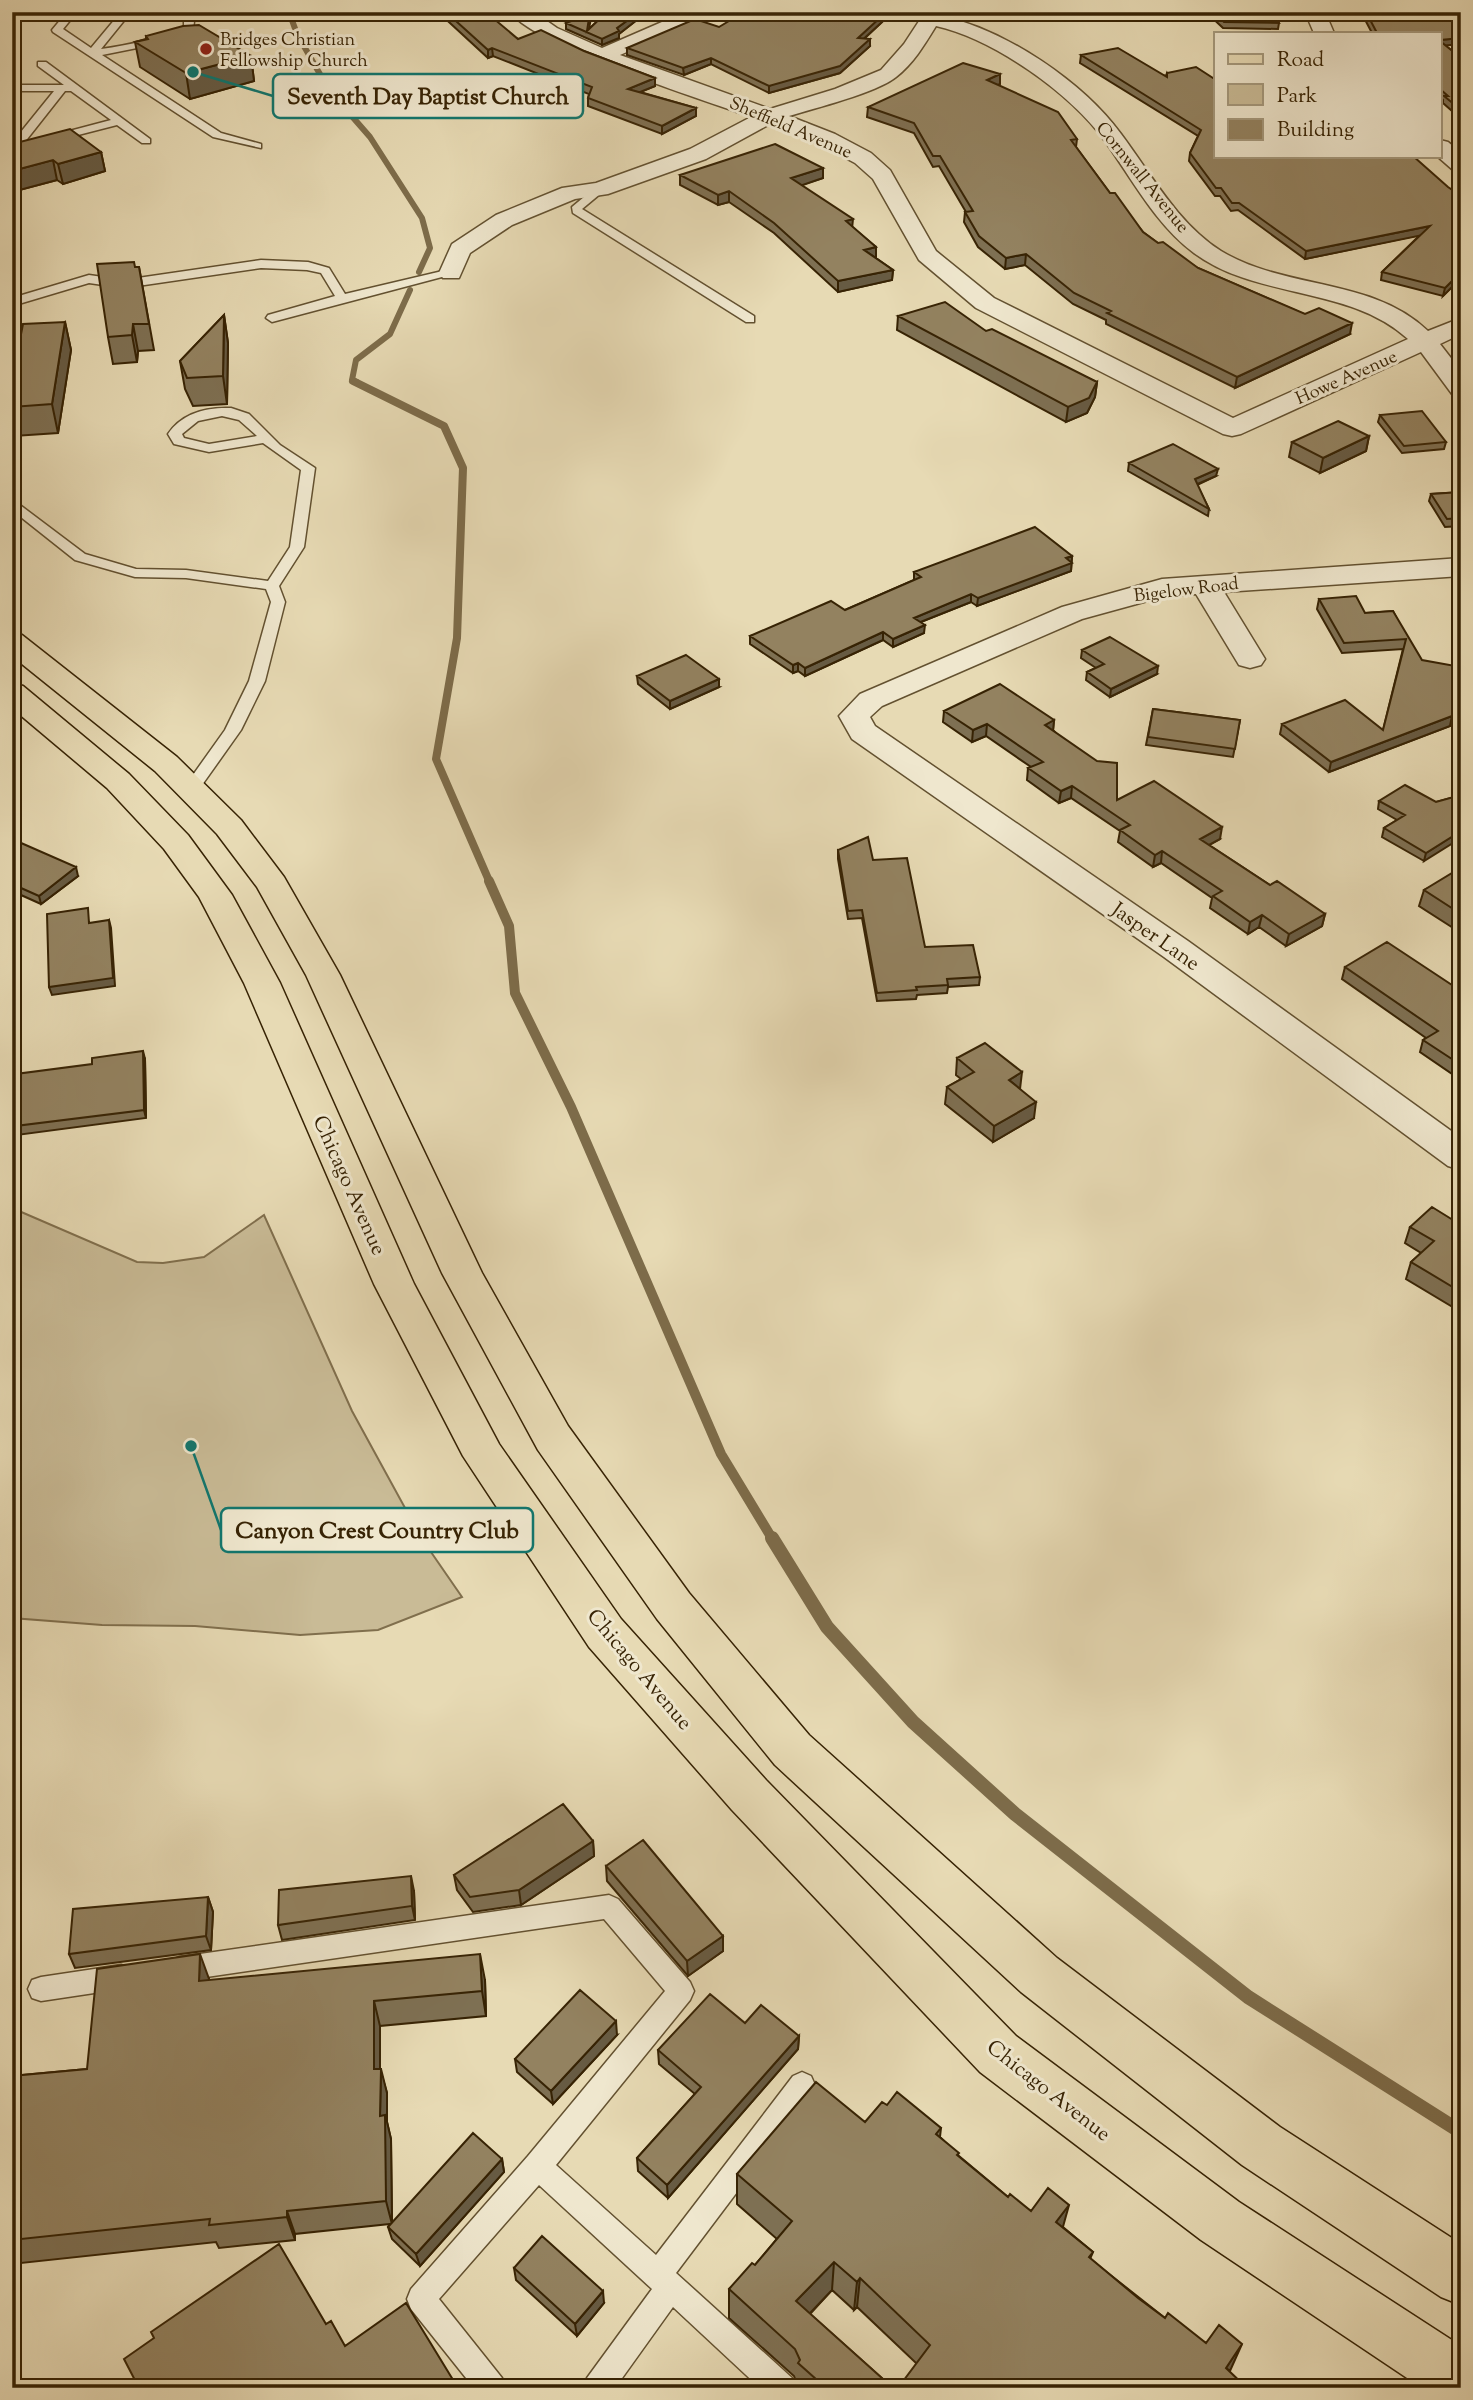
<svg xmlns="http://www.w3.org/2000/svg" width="1473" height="2400" font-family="'Sorts Mill Goudy',serif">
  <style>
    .green { fill: #c9bb96; stroke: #806f4d; stroke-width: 2 }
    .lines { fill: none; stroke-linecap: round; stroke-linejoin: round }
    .stream-far3 { stroke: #7d6c4a; stroke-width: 6 }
    .stream-far2 { stroke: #7d6c4a; stroke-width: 8 }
    .stream-far1 { stroke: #7d6c4a; stroke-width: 10 }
    .stream { stroke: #7d6c4a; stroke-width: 14 }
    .lane-casing { stroke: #635130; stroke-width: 3 }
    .street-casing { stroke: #635130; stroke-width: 3 }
    .primary-casing { stroke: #372304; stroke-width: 3 }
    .lane { fill: #efe7ce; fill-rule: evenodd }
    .street { fill: #efe7ce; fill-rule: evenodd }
    .primary { fill: #e7dab4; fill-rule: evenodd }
    .wall { fill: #7e7053; stroke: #372304; stroke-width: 2 }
    .shaded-wall { fill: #675b43; stroke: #372304; stroke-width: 2 }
    .building { fill: #938260; stroke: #372304; stroke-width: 2 }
    .poi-dot { fill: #8f2418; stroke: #efe7ce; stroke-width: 2.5 }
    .labels { text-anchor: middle; stroke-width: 6; stroke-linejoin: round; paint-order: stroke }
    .far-poi-label { font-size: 18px; fill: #372304; stroke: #efe7ce; text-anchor: start }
    .far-street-label { font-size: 18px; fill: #372304; stroke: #efe7ce }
    .street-label { font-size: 21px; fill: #372304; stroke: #efe7ce }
    .leader { fill: none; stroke: #0f766e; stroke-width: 2.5 }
    .callout-dot { fill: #0f766e; stroke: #efe7ce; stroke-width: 2.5 }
    .callout { fill: #efe7ce; stroke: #0f766e; stroke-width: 2.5 }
    .callout-label { font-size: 23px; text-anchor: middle; font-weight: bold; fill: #372304 }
  </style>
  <rect width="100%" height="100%" fill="#e7dab4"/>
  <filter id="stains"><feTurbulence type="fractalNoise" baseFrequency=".00286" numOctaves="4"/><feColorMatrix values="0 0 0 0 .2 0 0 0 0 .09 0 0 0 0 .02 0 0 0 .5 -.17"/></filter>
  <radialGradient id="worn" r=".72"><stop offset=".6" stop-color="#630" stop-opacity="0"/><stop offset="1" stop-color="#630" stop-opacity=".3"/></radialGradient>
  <path class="green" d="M12,1208L137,1262L163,1263L204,1257L264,1215L352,1411L422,1539L462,1597L378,1630L300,1635L195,1626L102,1625L12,1618Z"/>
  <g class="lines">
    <path class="stream-far3" d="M289,12L297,34L329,90L370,137L422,218L430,248L419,272
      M357,382L352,380L356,360L390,334L410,290"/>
    <path class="stream-far2" d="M353,381L444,426L463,468L457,638L436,759L490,883"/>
    <path class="stream-far1" d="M489,881L509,926L515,993L571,1107L721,1454L773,1540"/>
    <path class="stream" d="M772,1538L827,1627L913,1722L1015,1814L1248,1997L1461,2132"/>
    <g class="lane-casing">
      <path id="lane" d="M67,12H77L63,29L91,48L121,12H131L101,49C130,45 157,39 184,28V21L177,12H187L194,21L193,31L157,44L102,55L221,133L261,144V148L213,137L53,32L52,30Z
        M38,62H46L150,139V143H142L117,125L12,152V143L54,91H12V85H64L38,66ZM65,91H71L111,120L24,143Z
        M596,187L606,189L582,209L754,316V322H746L573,213L572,207Z
        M261,260L308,262L329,268L345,294L451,269L457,273L272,322L266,318L268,315L335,296L321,273L307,270L261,268L124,288L89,283L12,306V298L89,275L124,280Z
        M231,408L249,414L280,445L315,468L304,547L279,586L285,602L265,681L241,730L197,792L191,794L183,789L225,730L249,681L271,602L266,589L186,578L135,577L75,560L12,510V499L85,554L136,569L186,570L268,581L290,547L301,470L263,443L209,452L174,444L168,434C182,413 207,407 231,408ZM222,416L239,420L257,436L209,444L184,438L182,434L198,421Z
        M609,1895L618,1899L690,1982L694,1991L690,2000L556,2165L656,2255L793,2076L802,2072L811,2076L815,2085L811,2094L676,2273L792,2378L796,2388H760L673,2307L615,2388H583L587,2378L652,2289L539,2185L439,2299L502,2378L506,2388H474L411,2309L407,2299L411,2289L528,2156L665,1991L604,1919L179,1981L170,1977L166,1969L170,1961L179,1957Z
        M121,1965L130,1968L134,1977L130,1986L121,1989L41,2001L32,1998L28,1989L32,1980L41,1977Z"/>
    </g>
    <g class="street-casing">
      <path id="street" d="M510,12H534L557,28L602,48L685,12H712L709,16L620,55L770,109L835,89L881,70L904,44L925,12H945L942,16C1006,30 1083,82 1121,134C1151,174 1178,224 1221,251C1285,290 1372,277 1428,331L1461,318V334L1440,344L1461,371V397L1452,394L1421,352L1241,434L1232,436L1223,434L976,308L919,260L873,179L855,163L819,144L770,124L706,159L608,194L575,199L512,225L470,253L459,278H443L439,273L452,244L496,215L562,188L596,183L690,149L751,117C702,99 538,48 510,12ZM936,26C994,39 1070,93 1105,141C1132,179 1156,225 1194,253C1257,300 1349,285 1408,339L1233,418L994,298L936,251L890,170L871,153L835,134L789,116C815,108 876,93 896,77C913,64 925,44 936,26Z
        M1305,12H1325L1334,33H1314Z
        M1440,140L1448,142L1461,153V172L1453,170L1437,156H1440Z
        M1461,558V576L1224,592L1265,659L1261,665L1250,668L1239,665L1196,594L1162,597L1082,619L882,706L870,717L875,726L1188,941L1461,1138V1170L1448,1166L1164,957L852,739L839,716L860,694L1062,607L1162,579Z"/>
    </g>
    <g class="primary-casing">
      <path id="primary" d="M12,632L22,635L177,757L241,820L284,877L340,975L482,1273L568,1426L689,1593L809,1735L1057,1958L1280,2127L1461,2244V2305L1441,2297L1242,2165L1021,1992L775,1765L657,1619L538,1450L442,1273L306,975L257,887L217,834L155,771L12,656Z
        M12,683L23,686L129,774L188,835L232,895L280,983L414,1284L499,1444L621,1619L766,1780L1016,2036L1239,2202L1461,2346V2388H1422L1201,2240L980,2072L732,1810L589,1647L463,1456L374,1284L244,983L199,897L164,849L107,788L12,708Z"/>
    </g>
    <use href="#lane" class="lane"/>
    <use href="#street" class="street"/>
    <use href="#primary" class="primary"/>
  </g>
  <path class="wall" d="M438,12H466V16L518,39L584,51L655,78V86L640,92L696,108V116L662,134L588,106V98L589,94L493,56L488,58Z
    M577,12H592L589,29L607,12H647L619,34V38L602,45L566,29V23L578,18Z
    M1206,12H1272L1279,23L1278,29L1223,28Z
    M1361,12H1461L1446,46L1461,58V119L1443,103V100L1440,97V33H1372Z
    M882,22L864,39L870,46L840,73L769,93L711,64L684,75L627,55V48L719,27Z
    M146,36L251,56L254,81L190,99L140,67L135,42L146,39Z
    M1081,55L1166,76L1167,73L1216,156H1413L1461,278L1443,296L1381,280L1382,272L1420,235L1305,259L1238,210L1231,211L1220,196H1215L1189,161L1190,153L1198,136L1080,63Z
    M1000,84L997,85L1077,139L1076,147L1110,193L1143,232L1158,243L1198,268L1350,334L1235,388L1106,324V320L1073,304L1025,265L1005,269L978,247L964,222L965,212H966L939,166L933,167L914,133L867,117L868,107Z
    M12,144L101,152L105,171L63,184L57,180L12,192Z
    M823,168V178L801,185L876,247V258L893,270L892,280L838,292L774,233L729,202L718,205L680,185V175Z
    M135,267H139L154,350L138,351L137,362L113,364L108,337Z
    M224,315L228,343L227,404L193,406L185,389L180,361Z
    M898,316L986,331L1097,382L1095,397L1087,413L1066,422L897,330Z
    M65,322L71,350L58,433L14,436L12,429V380Z
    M1380,415L1446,442L1444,449L1402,453L1378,422Z
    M1369,436L1366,451L1320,473L1289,457L1292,442Z
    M1129,463L1216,476L1197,485L1209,509L1208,516L1128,471Z
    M1461,492V526L1445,527L1429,501L1431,494Z
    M1072,556L1071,571L977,606L971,602L921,622L924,633L893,647L883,640L805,676L798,671L793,673L750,644V636L845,610L914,580V572Z
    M1319,599L1365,613L1393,611L1450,726L1329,772L1280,734L1282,724L1383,730L1403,649L1342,653L1317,609Z
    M1082,650L1157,674L1110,697L1086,680L1087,672L1096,668L1081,658Z
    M637,676L719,687L670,709L638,684Z
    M1153,709L1240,720L1233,757L1146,745Z
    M944,711L1054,720L1053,730L1117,800L1220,839L1209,845L1270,885L1325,914L1322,926L1286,946L1259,927L1248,934L1210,908L1212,898L1161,863L1153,867L1118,842L1120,831L1071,798L1059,803L1027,780L1028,768L1031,767L986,736L972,742L943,722Z
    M1461,795L1424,861L1382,837L1384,828L1397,820L1378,809L1379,801L1436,802Z
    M12,839L78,876L41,904L12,891Z
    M838,850L873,860L925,947L980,977L979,985L948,987L947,993L917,995L916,999L877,1001L862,918L848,919L838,859Z
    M1461,873V933L1419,906L1424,890Z
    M1345,967L1461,991V1080L1420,1052L1423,1040L1426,1038L1342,979Z
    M957,1058L1020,1089L1034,1118L993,1142L945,1104L947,1087L961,1079L956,1075Z
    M145,1059L146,1118L17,1135L15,1126Z
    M1461,1225V1312L1406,1279L1411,1262L1421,1253L1405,1243L1410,1227Z
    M593,1841L594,1856L521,1905L473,1912L457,1890L454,1875Z
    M606,1866L723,1936V1951L688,1976L607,1881Z
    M414,1891L415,1920L282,1940L278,1925Z
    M208,1897L213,1912L211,1950L75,1968L69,1954Z
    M209,1979V1980H485L486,2016L380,2026V2069L387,2093V2122L391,2139L392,2222L502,2159L504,2172L420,2266L392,2239L388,2227L390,2224L295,2234V2240L219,2248L216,2242L12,2264V2076L87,2069Z
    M745,2023L799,2036L798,2049L668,2198L638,2171L637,2158L695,2094L659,2064L658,2050Z
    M617,2035L553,2104L517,2072L515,2059Z
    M887,2105L941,2128L940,2137L959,2156L1008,2197L1031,2211L1063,2227L1093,2252L1090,2259L1165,2318L1206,2343L1242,2344L916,2363L857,2307L854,2310L832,2290L810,2314L893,2388H797V2384L794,2376L729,2318V2289L755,2265L777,2239L737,2204V2174L865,2122Z
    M514,2268L604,2303L577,2336L516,2280Z"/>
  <path class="shaded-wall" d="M639,12H647L619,34V38L602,45V39Z
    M885,12H889L882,22L858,44V38Z
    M1461,38V44L1440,46V40Z
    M870,39V46L840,73L769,93V86Z
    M492,48L493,56L488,58V50Z
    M251,56L254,81L190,99L186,73Z
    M711,58V64L684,75L683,68Z
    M1000,74V84L986,90L987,80Z
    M655,78V86L628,97V89Z
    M696,108V116L662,134V126Z
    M101,152L105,171L63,184L58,164Z
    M53,160L57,180L12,192V171Z
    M823,168V178L791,189V178Z
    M729,191V202L718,205V195Z
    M853,219L852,229L846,221Z
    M1430,226L1428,234L1305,259L1306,251Z
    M876,247V258L864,250Z
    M1026,254L1025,265L1005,269L1006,258Z
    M893,270L892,280L838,292V281Z
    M1461,272V278L1443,296L1445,288Z
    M224,315L228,343L227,404L223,376Z
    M65,322L71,350L58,433L52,404Z
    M1352,323L1350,334L1235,388L1237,377Z
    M133,324L138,351L137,362L132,335Z
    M1097,382L1095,397L1087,413L1066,422L1068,407Z
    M1369,436L1366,451L1320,473L1323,458Z
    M1218,469L1216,476L1193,486L1195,479Z
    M1072,556L1071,571L977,606L978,598Z
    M971,594V602L913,625L914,618Z
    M925,625L924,633L893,647V639Z
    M883,632V640L805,676V668Z
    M798,663V671L793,673V665Z
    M1158,666L1157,674L1110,697L1111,689Z
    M719,679V687L670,709V701Z
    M1452,716L1450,726L1329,772L1331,762Z
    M1054,720L1053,732L1045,725Z
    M987,724L986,736L972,742L973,730Z
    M1072,786L1071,798L1059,803L1061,791Z
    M1222,827L1220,839L1198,851L1200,839Z
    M1461,831V838L1424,861L1426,853Z
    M1162,851L1161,863L1153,867L1155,855Z
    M76,867L78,876L41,904L39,896Z
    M1325,914L1322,926L1286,946L1289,934Z
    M1262,915L1259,927L1248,934L1250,922Z
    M109,920L111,928L115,986L52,995L49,987Z
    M143,1051L145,1059L146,1118L144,1110Z
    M1022,1072L1020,1089L1009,1080Z
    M1036,1102L1034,1118L993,1142L994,1126Z
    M593,1841L594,1856L521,1905L519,1890Z
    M411,1876L414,1891L415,1920L412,1906Z
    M208,1897L213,1912L211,1950L206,1936Z
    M723,1936V1951L688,1976L687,1961Z
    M200,1954L209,1979L208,2006L199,1981Z
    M480,1954L485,1980L486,2016L482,1991Z
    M374,2001L380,2026V2093L374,2069Z
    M616,2021L617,2035L553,2104L551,2091Z
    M799,2036L798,2049L668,2198L667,2185Z
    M381,2069L387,2093V2122L391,2139L392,2224L386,2201L380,2116Z
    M502,2159L504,2172L420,2266L416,2254Z
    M1069,2205L1061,2234L1056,2222Z
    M287,2211L295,2234V2240L287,2217Z
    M834,2262L832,2290L794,2330L796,2301Z
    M860,2278L857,2307L854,2310L857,2282Z
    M603,2291L604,2303L577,2336L575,2324Z
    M1242,2344L1230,2371L1226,2368Z"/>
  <path class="building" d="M446,12H465L464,16L487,13L518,39L541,30L584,51L655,78L628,89L696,108L662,126L588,98L592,87L492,48L488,50Z
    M578,12H590L587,31L607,12H639L617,28L619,31L602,39L566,23L579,18Z
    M744,12H885L882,16L858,38L870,39L840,66L769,86L711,58L683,68L627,48L695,19L719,27Z
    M1214,12H1272L1279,23L1224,22Z
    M1366,12H1461V38L1440,40V33H1377Z
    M199,25L251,56L186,73L135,42L148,39L146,36L183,26Z
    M1440,41L1461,58V110L1444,96H1448L1440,89Z
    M1118,48L1167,77V73L1196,67L1216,80V156H1413L1448,187L1461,196V272L1445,288L1382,272L1430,226L1306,251L1239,203H1232L1221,188H1216L1190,153L1201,130L1081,55Z
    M963,63L1000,74L987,80L1058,112L1077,139L1071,140L1110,193H1115L1143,232L1158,243L1163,242L1198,268L1305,314L1319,308L1352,323L1237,377L1107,313L1111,311L1074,293L1026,254L1006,258L979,236L965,212L973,211L940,156H933L914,123L868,107Z
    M70,129L101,152L58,164L53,160L12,171V144Z
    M775,144L823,168L791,178L853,219L846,221L876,247L864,250L893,270L838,281L774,223L729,191L718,195L680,175Z
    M134,262L135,267H139L149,324H133L132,335L108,337L97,264Z
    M945,302L986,331L992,329L1097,382L1089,398L1068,407L898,316Z
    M224,315L223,376L187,378L180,361Z
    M65,322L52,404L12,407V380L23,324Z
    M1422,411L1446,442L1404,446L1380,415Z
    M1338,421L1369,436L1323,458L1292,442Z
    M1173,444L1218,469L1195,479L1209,509L1129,463Z
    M1461,492V518L1447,519L1431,494Z
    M1035,527L1072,556L1066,558L1072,563L978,598L971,594L914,618L925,625L893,639L883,632L805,668L798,663L793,665L750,636L831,601L845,610L921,577L914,572Z
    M1356,596L1365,613L1393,611L1422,660L1461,667V675L1452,716L1331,762L1282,724L1345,700L1383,730L1406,639L1344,643L1319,599Z
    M1110,637L1158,666L1111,689L1087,672L1104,664L1082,650Z
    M686,655L719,679L670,701L637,676Z
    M1000,684L1054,720L1045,725L1097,761L1117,763V800L1154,781L1222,827L1200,839L1270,885L1277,881L1325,914L1289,934L1262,915L1250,922L1213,896L1222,891L1162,851L1155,855L1120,830L1130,825L1072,786L1061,791L1028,768L1043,762L987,724L973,730L944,711Z
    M1153,709L1240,720L1235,749L1148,737Z
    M1405,785L1436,802L1461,795V831L1426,853L1384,828L1405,815L1379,801Z
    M868,837L873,860L907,858L925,947L973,945L980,977L947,979L948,985L916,987L917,990L877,993L862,910L848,911L838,850Z
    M12,839L76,867L39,896L12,884Z
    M1457,870L1461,873V914L1424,890Z
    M88,908L89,923L109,920L113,978L49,987L47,914Z
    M1387,942L1461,991V1065L1423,1040L1438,1031L1345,967Z
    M985,1043L1022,1072L1009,1080L1036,1102L994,1126L947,1087L974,1072L957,1058Z
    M143,1051L144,1110L15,1126L16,1074L92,1064V1058Z
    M1432,1207L1461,1225V1292L1411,1262L1434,1241L1410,1227Z
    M563,1804L593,1841L519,1890L470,1897L454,1875Z
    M643,1840L723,1936L687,1961L606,1866Z
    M411,1876L412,1906L278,1925L279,1890Z
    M208,1897L206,1936L69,1954L73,1909Z
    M200,1954L199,1981L480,1954L482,1991L374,2001V2069H381L380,2116L385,2115L386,2201L287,2211V2217L209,2225L210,2219L12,2240V2076L87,2069L97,1969Z
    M580,1990L616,2021L551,2091L515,2059Z
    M710,1994L745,2023L761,2005L799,2036L667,2185L637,2158L701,2087L658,2050Z
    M816,2082L865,2122L882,2102L887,2105L897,2092L941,2128L936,2134L959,2153L957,2155L1008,2197L1010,2194L1031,2211L1048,2188L1069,2205L1056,2222L1093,2252L1089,2257L1138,2298L1165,2318L1168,2313L1206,2343L1219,2325L1242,2344L1226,2368L1247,2388H898L930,2345L860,2278L857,2282L834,2262L796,2301L893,2388H826L798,2363L800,2360L795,2349L729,2289L752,2263L755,2265L792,2221L737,2174Z
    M473,2133L502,2159L416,2254L388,2227Z
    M542,2236L603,2291L575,2324L514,2268Z
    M279,2244L326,2324L331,2321L345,2346L406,2303L458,2388H139L124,2359L154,2338L151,2332Z"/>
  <circle class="poi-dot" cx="206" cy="49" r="7"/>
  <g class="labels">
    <g class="far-poi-label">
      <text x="220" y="45">Bridges Christian<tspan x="220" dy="21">Fellowship Church</tspan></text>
    </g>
    <g class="far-street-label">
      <text transform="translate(791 127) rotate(23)" y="6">Sheffield Avenue</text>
      <text transform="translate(1143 177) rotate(51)" y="6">Cornwall Avenue</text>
      <text transform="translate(1346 377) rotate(-24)" y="6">Howe Avenue</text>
      <text transform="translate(1186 589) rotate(-7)" y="6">Bigelow Road</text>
    </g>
    <g class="street-label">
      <text transform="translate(1156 936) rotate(35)" y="7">Jasper Lane</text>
      <text transform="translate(350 1185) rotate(66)" y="7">Chicago Avenue</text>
      <text transform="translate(640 1669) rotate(50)" y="7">Chicago Avenue</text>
      <text transform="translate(1049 2090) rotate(38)" y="7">Chicago Avenue</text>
    </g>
  </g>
  <path class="leader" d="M193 72L273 96M191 1446L221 1530"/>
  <g class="callout-dot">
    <circle cx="193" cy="72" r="7"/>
    <circle cx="191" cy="1446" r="7"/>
  </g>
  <g class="callout">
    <rect x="273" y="74" width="310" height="44" rx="7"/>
    <rect x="221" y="1508" width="312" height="44" rx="7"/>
  </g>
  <g class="callout-label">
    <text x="428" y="104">Seventh Day Baptist Church</text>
    <text x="377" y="1538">Canyon Crest Country Club</text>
  </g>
  <rect width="1473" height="2400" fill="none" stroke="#e7dab4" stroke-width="42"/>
  <rect x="14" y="14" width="1445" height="2372" fill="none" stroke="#372304" stroke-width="3.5"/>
  <rect x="21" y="21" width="1431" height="2358" fill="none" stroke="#372304" stroke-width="2"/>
  <rect x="1214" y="32" width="228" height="126" fill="#efe7ce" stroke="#a5997d" stroke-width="2"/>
  <rect x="1228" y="54" width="35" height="10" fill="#e7dab4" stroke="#a5997d" stroke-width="2"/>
  <text x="1277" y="66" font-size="21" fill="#372304">Road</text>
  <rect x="1228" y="84" width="35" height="21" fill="#c9bb96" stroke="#a5997d" stroke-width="2"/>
  <text x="1277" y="102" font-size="21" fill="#372304">Park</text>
  <rect x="1228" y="119" width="35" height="21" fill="#938260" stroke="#a5997d" stroke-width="2"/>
  <text x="1277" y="136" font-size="21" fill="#372304">Building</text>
  <rect width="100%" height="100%" filter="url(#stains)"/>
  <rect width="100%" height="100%" fill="url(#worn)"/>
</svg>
